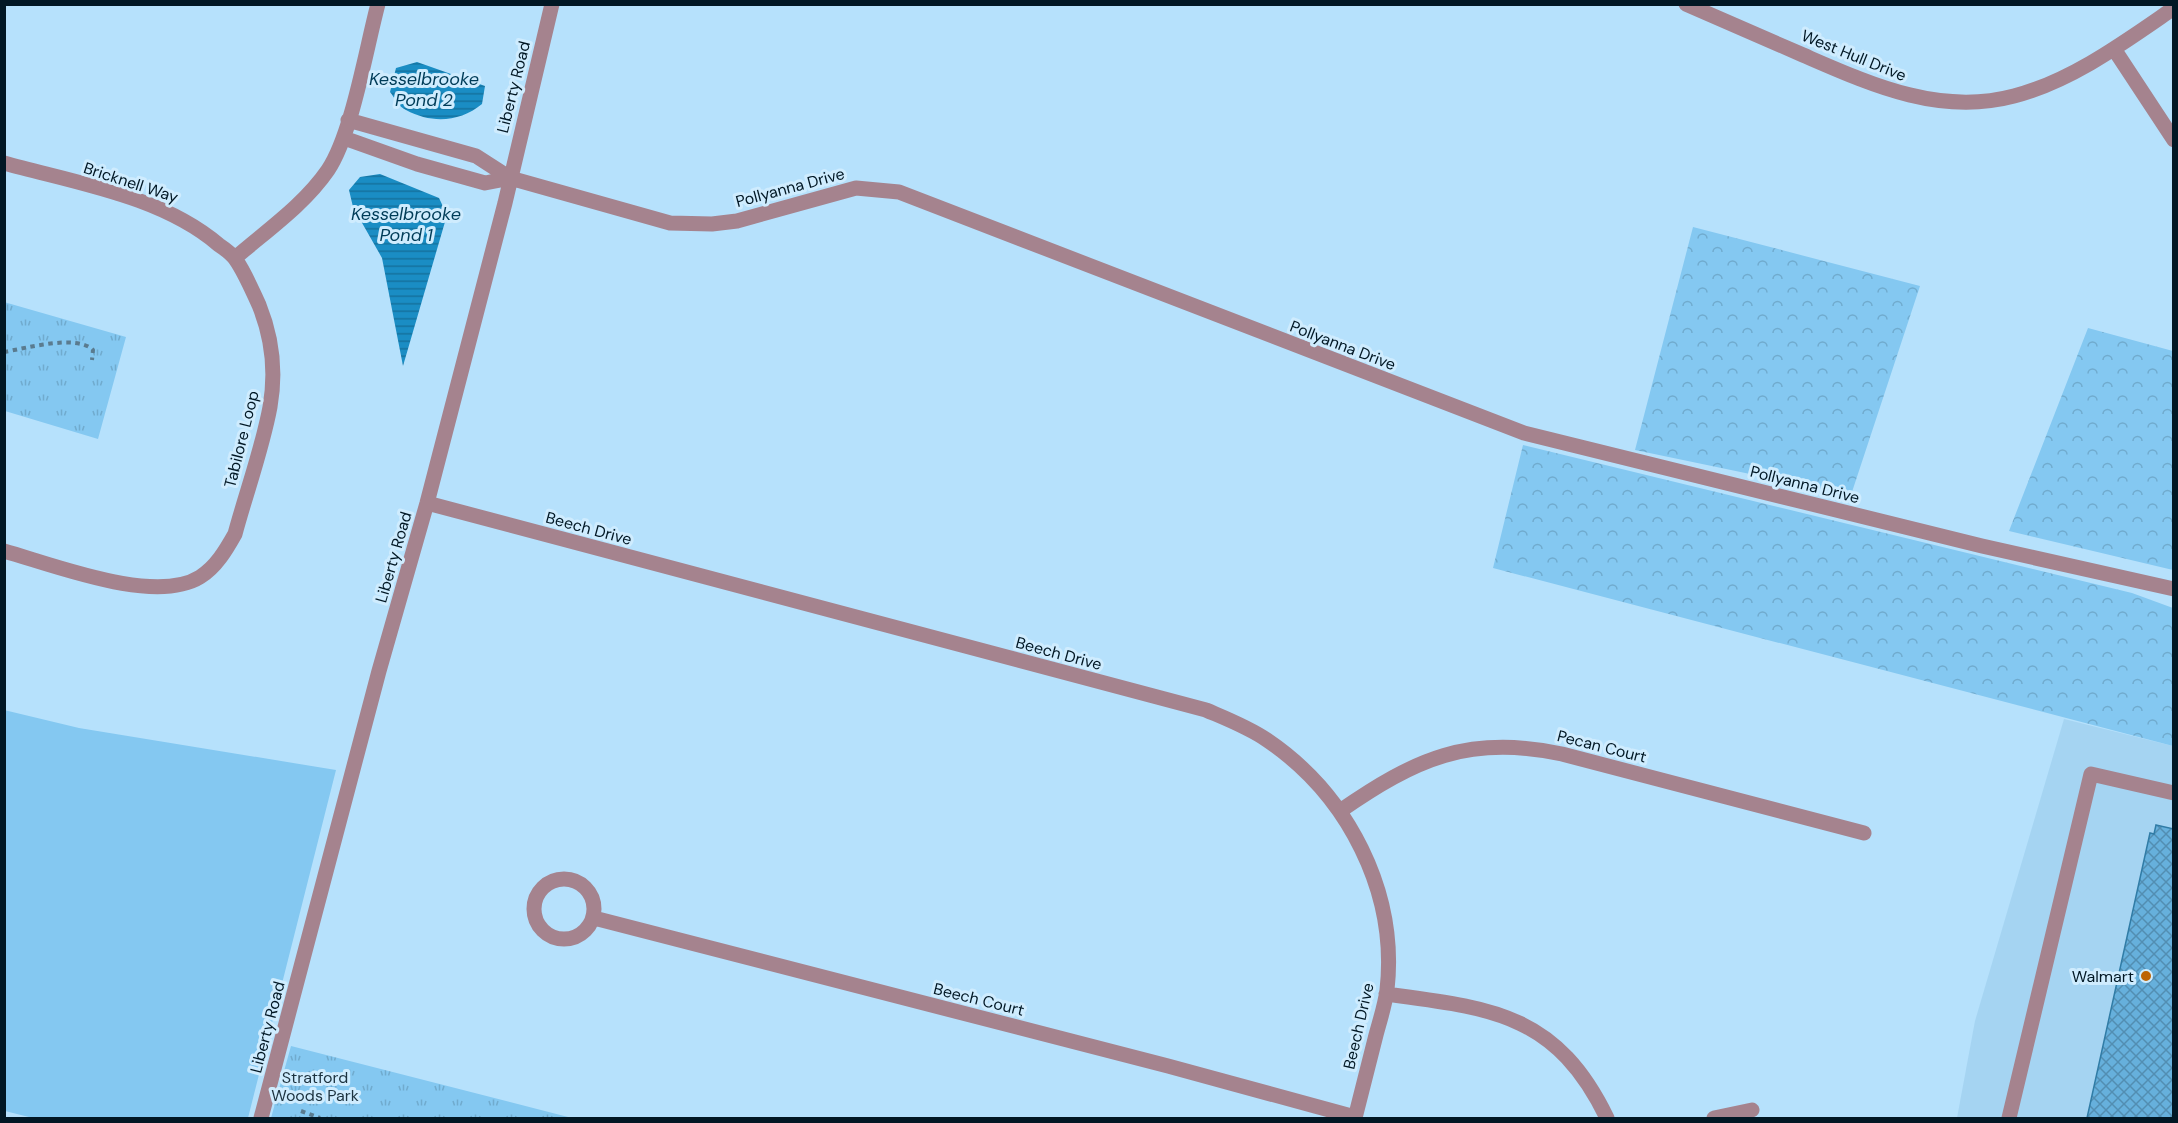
<svg xmlns="http://www.w3.org/2000/svg" width="2178" height="1123" font-family="'DM Sans',sans-serif">
  <style>
    .built { fill: #a5d4f2 }
    .green { fill: #84c8f1 }
    .forest { fill: url(#forest-crowns) }
    .park { fill: url(#park-tufts) }
    .water { fill: url(#water-rules) }
    .building { fill: url(#building-cross-hatch); stroke: #307ca6; stroke-width: 1.5 }
    .lines { fill: none; stroke-linecap: round; stroke-linejoin: round }
    .path { stroke: #5a7b8f; stroke-width: 4; stroke-dasharray: 4.5 4.5; stroke-linecap: butt }
    .minor { stroke: #a5838e; stroke-width: 15 }
    .poi-dot { fill: #bd6404; stroke: #cfecfe; stroke-width: 2 }
    .labels { text-anchor: middle; stroke-width: 6; stroke-linejoin: round; paint-order: stroke }
    .street-label { font-size: 16px; fill: #011724; stroke: #cfecfe }
    .poi-label { font-size: 16px; fill: #011724; stroke: #cfecfe; text-anchor: end }
    .park-label { font-size: 16px; fill: #1c323f; stroke: #cfecfe }
    .water-label { font-size: 18px; font-style: italic; fill: #003c58; stroke: #cfecfe }
  </style>
  <defs>
    <pattern id="forest-crowns" width="20" height="18" patternUnits="userSpaceOnUse" patternTransform="scale(1.5)"><rect width="20" height="18" fill="#84c8f1"/><path d="M2 6a3 3 0 1 1 6 0M12 15a3 3 0 1 1 6 0" fill="none" stroke="#70abce"/></pattern>
    <pattern id="park-tufts" width="24" height="20" patternUnits="userSpaceOnUse" patternTransform="scale(1.5)"><rect width="24" height="20" fill="#84c8f1"/><path d="M3 7l-1-3M5 7V3M7 7l1-3M15 17l-1-3M17 17v-4M19 17l1-3" fill="none" stroke="#70abce"/></pattern>
    <pattern id="water-rules" width="6" height="5" patternUnits="userSpaceOnUse" patternTransform="scale(1.5)"><rect width="6" height="5" fill="#1a8dc4"/><path d="M0 2.5h6" fill="none" stroke="#15729f"/></pattern>
    <pattern id="building-cross-hatch" width="8" height="8" patternUnits="userSpaceOnUse" patternTransform="scale(1.5)"><rect width="8" height="8" fill="#66b0dc"/><path d="M0 0l8 8M0 8l8-8" fill="none" stroke="#528eb2"/></pattern>
  </defs>
  <rect width="100%" height="100%" fill="#b6e1fc"/>
  <path class="built" d="M2064,719L2173,746V1118H1957L1975,1021Z"/>
  <path class="green" d="M4,710L79,728L336,770L248,1118H33L5,1111Z"/>
  <path class="forest" d="M1693,227L1920,286L1851,495L1635,450Z
    M2088,328L2173,351V570L2009,531Z
    M1523,445L2132,593L2173,608V746L1493,568Z"/>
  <path class="park" d="M4,302L126,337L98,439L5,411Z
    M291,1046L572,1118H271Z"/>
  <path class="water" d="M417,62L485,86L482,104C460,122 432,124 406,110C399,107 394,97 390,92L396,68Z
    M380,174L439,198L447,215L403,366L382,258L353,207L349,190L360,177Z"/>
  <path class="building" d="M2156,825L2174,829V1118H2087L2150,833L2154,834Z"/>
  <g class="lines">
    <path class="path" d="M4,352C27,348 77,334 93,350L92,360
      M301,1111L320,1118"/>
    <path class="minor" d="M1686,4C1725,21 1764,38 1803,55C1870,84 1939,116 2014,96C2072,81 2126,41 2174,8
      M2114,49L2174,140
      M348,120L476,156L510,178L670,223L712,224L737,221L856,188L899,192L1524,433L1982,546L2174,589
      M344,138L417,164L485,183L510,178
      M4,163C76,183 162,196 219,245C225,249 232,254 236,260C245,273 252,290 259,305C272,337 276,373 270,407C262,450 246,493 235,534C226,550 216,567 200,577C155,605 54,565 4,551
      M235,258C266,231 304,205 328,170C352,134 366,49 378,4
      M427,503L1206,710C1227,719 1248,727 1267,740C1348,795 1398,892 1387,990C1385,1005 1380,1020 1376,1035C1369,1063 1362,1091 1355,1118
      M1340,811C1415,759 1469,734 1562,754L1864,833
      M534 909a30 30 0 1 1 60 0a30 30 0 1 1-60 0Z
      M594,918L1168,1066L1355,1117
      M1386,994C1491,1008 1556,1013 1607,1118
      M261,1118L379,671L427,503L505,203L552,4
      M1714,1118L1752,1110
      M2009,1118L2091,774L2174,793"/>
  </g>
  <circle class="poi-dot" cx="2146" cy="976" r="6"/>
  <g class="labels">
    <g class="street-label">
      <text transform="translate(1854 55) rotate(22)" y="6">West Hull Drive</text>
      <text transform="translate(513 87) rotate(-76)" y="6">Liberty Road</text>
      <text transform="translate(131 182) rotate(18)" y="6">Bricknell Way</text>
      <text transform="translate(790 187) rotate(-15)" y="6">Pollyanna Drive</text>
      <text transform="translate(1343 345) rotate(21)" y="6">Pollyanna Drive</text>
      <text transform="translate(241 439) rotate(-76)" y="6">Tabilore Loop</text>
      <text transform="translate(1805 484) rotate(14)" y="6">Pollyanna Drive</text>
      <text transform="translate(589 528) rotate(15)" y="6">Beech Drive</text>
      <text transform="translate(393 557) rotate(-74)" y="6">Liberty Road</text>
      <text transform="translate(1059 653) rotate(15)" y="6">Beech Drive</text>
      <text transform="translate(1602 746) rotate(14)" y="6">Pecan Court</text>
      <text transform="translate(979 999) rotate(14)" y="6">Beech Court</text>
      <text transform="translate(1358 1026) rotate(-77)" y="6">Beech Drive</text>
      <text transform="translate(267 1027) rotate(-75)" y="6">Liberty Road</text>
    </g>
    <g class="poi-label">
      <text x="2134" y="982">Walmart</text>
    </g>
    <g class="park-label">
      <text x="315" y="1083">Stratford<tspan x="315" dy="18">Woods Park</tspan></text>
    </g>
    <g class="water-label">
      <text x="424" y="85">Kesselbrooke<tspan x="424" dy="21">Pond 2</tspan></text>
      <text x="406" y="220">Kesselbrooke<tspan x="406" dy="21">Pond 1</tspan></text>
    </g>
  </g>
  <rect width="2178" height="1123" fill="none" stroke="#011724" stroke-width="12"/>
</svg>
